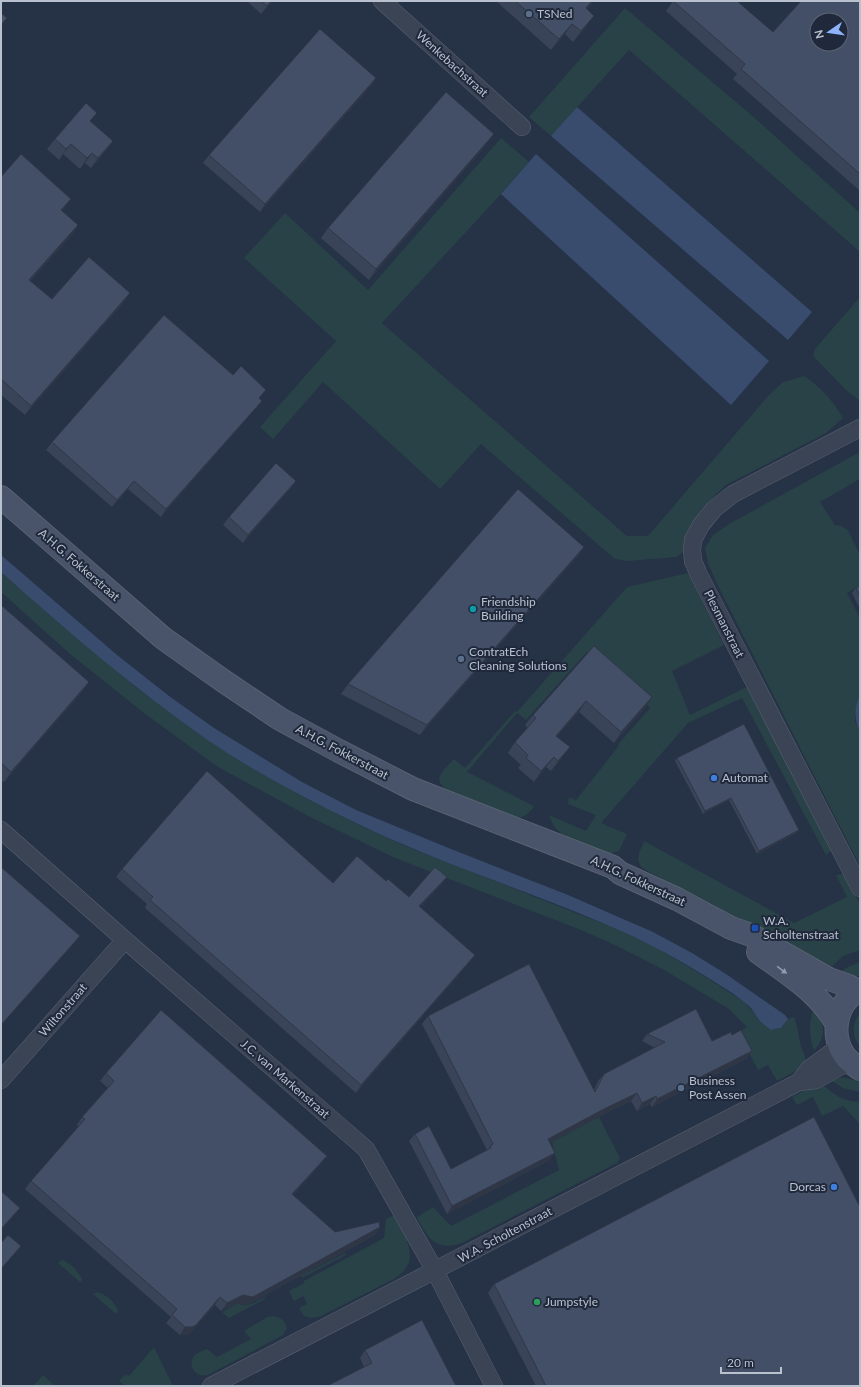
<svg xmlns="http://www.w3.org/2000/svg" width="861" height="1387" font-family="Lato,sans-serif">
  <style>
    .green { fill: #284247 }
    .water { fill: #394c6e }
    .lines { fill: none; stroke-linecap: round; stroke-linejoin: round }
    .street-casing { stroke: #596272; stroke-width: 18 }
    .secondary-casing { stroke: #596272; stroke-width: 24 }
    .street { stroke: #3b4455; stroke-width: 17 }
    .secondary { stroke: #495369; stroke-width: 22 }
    .wall { fill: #3a4458 }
    .shaded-wall { fill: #2f3747 }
    .building { fill: #434f66; stroke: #2f3747; fill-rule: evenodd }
    .oneway { fill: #929aab }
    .service-dot { fill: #5c6f8a; stroke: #1f293b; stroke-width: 1.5 }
    .culture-dot { fill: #0f9aa8; stroke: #1f293b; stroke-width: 1.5 }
    .shop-dot { fill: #3f7fe0; stroke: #1f293b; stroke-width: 1.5 }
    .transit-dot { fill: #1a4fb4; stroke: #1f293b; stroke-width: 1.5 }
    .leisure-dot { fill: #2e9e5b; stroke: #1f293b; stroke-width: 1.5 }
    .labels { text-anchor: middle; stroke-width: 4; stroke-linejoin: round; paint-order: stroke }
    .poi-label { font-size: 12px; fill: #b9c0ce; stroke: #1f293b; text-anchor: start }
    .street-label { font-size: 12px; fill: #b9c0ce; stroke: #1f293b }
  </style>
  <rect width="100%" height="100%" fill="#263246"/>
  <path class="green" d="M625,8L756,119L860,213V252L629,50L551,136L529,117Z
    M501,138L529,162L501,194L382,323L627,536H648L768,396L783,382L804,376C821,387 833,401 843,418L826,433L726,485L704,506L693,521L687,534L683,552L677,557L628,561L615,559L481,444L440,489L323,382L273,439L260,427L336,341L244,258L285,213L368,290Z
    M860,297V401L846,390L813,356L815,349Z
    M860,452V479L820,502L835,525L841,526L848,530L860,555V586L847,593L860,618V694L858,699L855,721L860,733V866L717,584L708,563L705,548L713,535L729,524Z
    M1,572L44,610L137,688L211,742L258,771L306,798L357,824L403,845L622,931L658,949L701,974L744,1002L754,1013L759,1020L780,1029L788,1019L794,1017C798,1026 798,1036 801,1046C803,1052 806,1056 806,1064L800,1069L777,1081L768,1065L758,1070L738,1032L747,1027L729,1009L664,970L619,947L581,930L395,858L308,816L218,767L144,713L70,654L1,592Z
    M688,573L724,645L672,671L690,715L747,687L832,849L829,853L826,855L742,698L688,723L601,823L627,834L619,851L607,854L562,834C555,829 552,823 549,815L586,831L596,815L568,804L569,797L576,800L618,747L619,743L650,708L587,652L526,720L517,713L467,772L534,806C530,813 526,816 518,818L449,791C430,779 443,771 454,759L465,768L515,711L517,712L627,587Z
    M644,841L794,923L847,897L836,875L844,874L860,904V950L843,956L832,966L790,945L754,930L711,903L651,873L641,867L638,860L639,853Z
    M860,962V976L851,975L840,972L848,967Z
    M814,1008C824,1025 828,1034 814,1051C809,1036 808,1023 814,1008Z
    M860,1013V1047C852,1037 851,1024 860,1013Z
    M839,1078H847L860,1082V1092L843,1088L832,1081Z
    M817,1084C827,1086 828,1090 836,1095C843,1100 851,1101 860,1102V1124L843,1106L822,1116L813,1097L797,1105L792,1097Z
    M599,1117L620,1158L617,1163L462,1243C435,1252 427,1237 417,1217L433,1207L451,1226L559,1170L552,1142Z
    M394,1215C406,1238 423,1261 394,1279L319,1317L311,1318L304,1316L299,1308L307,1304L303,1296L294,1301L289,1291L304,1283V1281L384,1238L386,1219Z
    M345,1253L346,1255L302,1278L301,1276Z
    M62,1260C69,1262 80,1272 82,1280L80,1282L58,1263Z
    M97,1292C105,1293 116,1303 118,1311L116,1314L93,1294Z
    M265,1297V1299L229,1318L222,1312L238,1303C247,1309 256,1301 265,1297Z
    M273,1316C281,1318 285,1320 287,1328L283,1335L208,1375C206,1375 204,1376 201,1375C192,1374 188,1361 195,1355C198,1352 203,1351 207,1349L217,1357L251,1339L244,1331L267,1317Z
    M154,1347L173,1386H125L119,1381L126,1374L129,1376Z
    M43,1375L53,1384V1385L33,1386Z"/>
  <path class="water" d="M577,107L812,312L788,340L551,136Z
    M536,154L769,361L731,405L501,194Z
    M1,555L117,655L169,696L214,728L302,782L356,810L451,849L568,895L653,932L692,953L726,974L785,1015L788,1019L780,1029L778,1028L771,1030C768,1027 764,1025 761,1022C756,1017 754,1011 750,1007C744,1002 738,997 732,993C697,970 659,948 621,931C534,892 442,865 356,823C306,799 255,772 209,741C136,690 68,632 1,572Z
    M860,694V733C854,719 854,708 860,694Z"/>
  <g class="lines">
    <g class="street-casing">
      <path id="street" d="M382,1L522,127
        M860,428L733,494L714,509L701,525L693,540L692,550L693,561L699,575L860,888
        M1,830L125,940L366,1149L435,1271L494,1386
        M1,1080L125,940
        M799,1082L809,1069L832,1052L839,1045
        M211,1386L799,1082L816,1080L841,1066L852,1064"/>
    </g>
    <g class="secondary-casing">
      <path id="secondary" d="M1,497L163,638L222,680L280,719L339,751L413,789L613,867L620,873L677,899L731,928L751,935L829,979L849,986L857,991
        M758,952C785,972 819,992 836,1023
        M860,990C836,1001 830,1034 844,1055C848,1061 854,1065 860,1069"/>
    </g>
    <use href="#street" class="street"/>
    <use href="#secondary" class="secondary"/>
  </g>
  <path class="wall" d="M247,1H273L261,14Z
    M496,1H594L587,9V26L573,42L565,34L551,50Z
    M673,1L773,32L860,1V191L733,79L737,74L666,11Z
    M376,78L371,86L260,212L203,163L209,155Z
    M91,122L113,141L106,151L91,168L85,163L80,169L63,154L59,160L47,149L55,139Z
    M487,144L369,280L321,238L328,228Z
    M1,177L65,208L62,211L78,225L72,235L30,281L52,299L124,302L25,415L1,395Z
    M233,375L262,401L256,408L161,517L128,489L112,507L46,450L52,442Z
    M296,481L290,489L243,543L223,525L229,517Z
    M584,547L577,557L420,735L341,694L348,684Z
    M860,586V609L852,593L856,588Z
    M1,605L89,682L82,692L4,782L1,780Z
    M594,646L645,708L614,743L579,712L557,736L562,758L551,771L546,767L534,782L518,768L521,765L508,753L515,742L528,728L525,725L533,715Z
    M677,758L797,833L757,854L729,800L703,814L675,761Z
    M122,869L333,883L386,881L409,897L447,877L441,885L420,907L469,963L356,1093L145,908L147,904L116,877Z
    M428,1016L594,1090L598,1081L604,1074L655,1048L642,1041L647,1034L712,1041L732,1035L752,1051L746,1059L652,1107L650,1104L637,1111L631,1101L598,1117L550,1143V1160L447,1214L409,1141L415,1134L451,1169L487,1150L422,1024Z
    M106,1073L321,1164L293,1195L335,1232L380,1227L375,1235L247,1305L237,1303L221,1311L215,1305L190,1333L187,1335H180L166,1323L171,1317L25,1189L31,1181L79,1127L77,1125L82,1117L108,1088L100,1081Z
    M494,1284L860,1386H536L488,1293Z
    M365,1350L456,1386L364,1367L360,1358Z"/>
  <path class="shaded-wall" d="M271,1H273L261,14L267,6Z
    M592,1H594L579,19L586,8Z
    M594,16L587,26L573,42L581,31Z
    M572,24L565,34L551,50L559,39Z
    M376,78L371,86L260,212L265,204Z
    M494,134L487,144L369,280L376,269Z
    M113,141L106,151L91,168L98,158Z
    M71,144L63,154L59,160L66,149Z
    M92,153L85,163L80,169L87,158Z
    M71,199L65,208L55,219L61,210Z
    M78,225L72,235L22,289L29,280Z
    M130,293L124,302L25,415L31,406Z
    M262,401L256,408L161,517L166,509Z
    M134,481L128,489L112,507L117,500Z
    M296,481L290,489L243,543L248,535Z
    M584,547L577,557L420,735L427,725Z
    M89,682L82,692L4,782L11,772Z
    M652,697L645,708L614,743L621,732Z
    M586,701L579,712L549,746L556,736Z
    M570,747L562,758L551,771L558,761Z
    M554,757L534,782L541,771Z
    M731,798L729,800L703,814L705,811Z
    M799,830L797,833L757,854L759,851Z
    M447,877L441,885L414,914L419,906Z
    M80,936L74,944L1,1026V1025Z
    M475,955L469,963L356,1093L361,1085Z
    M752,1051L746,1059L652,1107L657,1099Z
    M637,1093L631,1101L598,1117L543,1147L548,1139L604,1109Z
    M656,1096L650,1104L637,1111L642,1103Z
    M555,1153L550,1160L447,1214L452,1206Z
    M327,1156L321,1164L287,1202L292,1194Z
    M20,1208L14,1216L1,1230V1229Z
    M380,1227L375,1235L247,1305L237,1303L221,1311L227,1303Z
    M220,1297L215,1305L190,1333L187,1335H180L185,1327Z"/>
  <path class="building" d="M261,1H271L267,6Z
    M515,1H592L586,8L594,16L581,31L572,24L559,39Z
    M673,1H737L773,32L801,1H860V174L741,69L745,64ZM817,20H841V44H817Z
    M1,13L7,18L1,25Z
    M320,29L376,78L265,204L209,155Z
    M446,92L494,134L376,269L328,228Z
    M86,103L97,113L90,121L113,141L98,158L92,153L87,158L71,144L66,149L55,139Z
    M21,154L71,199L61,210L78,225L29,280L52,299L89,257L130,293L31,406L1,379V177Z
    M164,315L233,375L241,366L266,390L259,398L262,401L166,509L134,481L117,500L52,442Z
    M276,463L296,481L248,535L229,517Z
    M518,489L584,547L427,725L348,684Z
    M860,586V596L856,588Z
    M1,605L89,682L11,772L1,763Z
    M594,646L652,697L621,732L586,701L556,736L570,747L558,761L554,757L541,771L526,758L528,755L515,742L536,718L533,715Z
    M744,724L799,830L759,851L731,798L705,811L677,758Z
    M207,771L333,883L357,856L386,881L388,879L409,897L435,867L447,877L419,906L475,955L361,1085L150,900L153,897L122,869Z
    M1,867L80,936L1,1025Z
    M529,964L595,1092L604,1074L665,1042L647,1034L696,1009L712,1041L731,1032L732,1035L741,1030L752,1051L657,1099L656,1096L642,1103L637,1093L604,1109L548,1139L555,1153L452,1206L415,1134L429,1126L451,1169L491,1148L490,1146L493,1144L428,1016Z
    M161,1010L327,1156L292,1194L335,1232L379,1222L380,1227L253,1297L243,1295L227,1303L220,1297L196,1325L192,1327H185L172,1315L177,1309L31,1181L85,1119L82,1117L114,1081L106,1073Z
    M814,1117L860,1207V1386H546L494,1284Z
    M1,1191L20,1208L1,1229Z
    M8,1235L21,1246L1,1269V1243Z
    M422,1320L456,1386H327L372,1363L365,1350Z"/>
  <defs><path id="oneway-solid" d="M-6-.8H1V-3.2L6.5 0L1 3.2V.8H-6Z"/></defs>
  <use class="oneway" href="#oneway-solid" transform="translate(782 970) rotate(36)"/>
  <g class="service-dot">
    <circle cx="529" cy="14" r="4"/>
    <circle cx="461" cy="659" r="4"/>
    <circle cx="681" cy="1088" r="4"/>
  </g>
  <circle class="culture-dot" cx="473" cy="609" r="4"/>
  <g class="shop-dot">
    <circle cx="714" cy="778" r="4"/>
    <circle cx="834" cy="1187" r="4"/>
  </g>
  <rect class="transit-dot" x="751" y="924" width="8" height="8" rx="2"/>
  <circle class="leisure-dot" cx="537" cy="1302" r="4"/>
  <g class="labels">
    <g class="poi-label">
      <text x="537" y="18">TSNed</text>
      <text x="481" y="606">Friendship<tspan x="481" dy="14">Building</tspan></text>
      <text x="469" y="656">ContratEch<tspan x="469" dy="14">Cleaning Solutions</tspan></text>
      <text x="722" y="782">Automat</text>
      <text x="763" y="925">W.A.<tspan x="763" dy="14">Scholtenstraat</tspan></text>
      <text x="689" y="1085">Business<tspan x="689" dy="14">Post Assen</tspan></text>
      <text x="826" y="1191" text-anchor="end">Dorcas</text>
      <text x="545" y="1306">Jumpstyle</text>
    </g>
    <g class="street-label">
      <text transform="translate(452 64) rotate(42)" y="4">Wenkebachstraat</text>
      <text transform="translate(79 565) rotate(41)" y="4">A.H.G. Fokkerstraat</text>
      <text transform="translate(724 624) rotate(63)" y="4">Plesmanstraat</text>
      <text transform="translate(342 752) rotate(28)" y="4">A.H.G. Fokkerstraat</text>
      <text transform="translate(638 881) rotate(25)" y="4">A.H.G. Fokkerstraat</text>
      <text transform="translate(63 1010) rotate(-49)" y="4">Wiltonstraat</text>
      <text transform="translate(285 1079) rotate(41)" y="4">J.C. van Markenstraat</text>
      <text transform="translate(505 1235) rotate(-28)" y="4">W.A. Scholtenstraat</text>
    </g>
  </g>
  <rect width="861" height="1387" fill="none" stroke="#b9c0ce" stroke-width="4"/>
  <g transform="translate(829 32) rotate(257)"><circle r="19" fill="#1f293b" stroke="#5d6576"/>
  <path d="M0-3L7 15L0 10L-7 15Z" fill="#8eb4fe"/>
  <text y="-6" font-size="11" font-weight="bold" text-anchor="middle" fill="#b9c0ce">N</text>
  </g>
  <path d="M721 1367v6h60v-6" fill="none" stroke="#b9c0ce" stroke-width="2"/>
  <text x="727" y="1367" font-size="12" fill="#b9c0ce" stroke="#1f293b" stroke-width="3" paint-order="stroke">20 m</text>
</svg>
